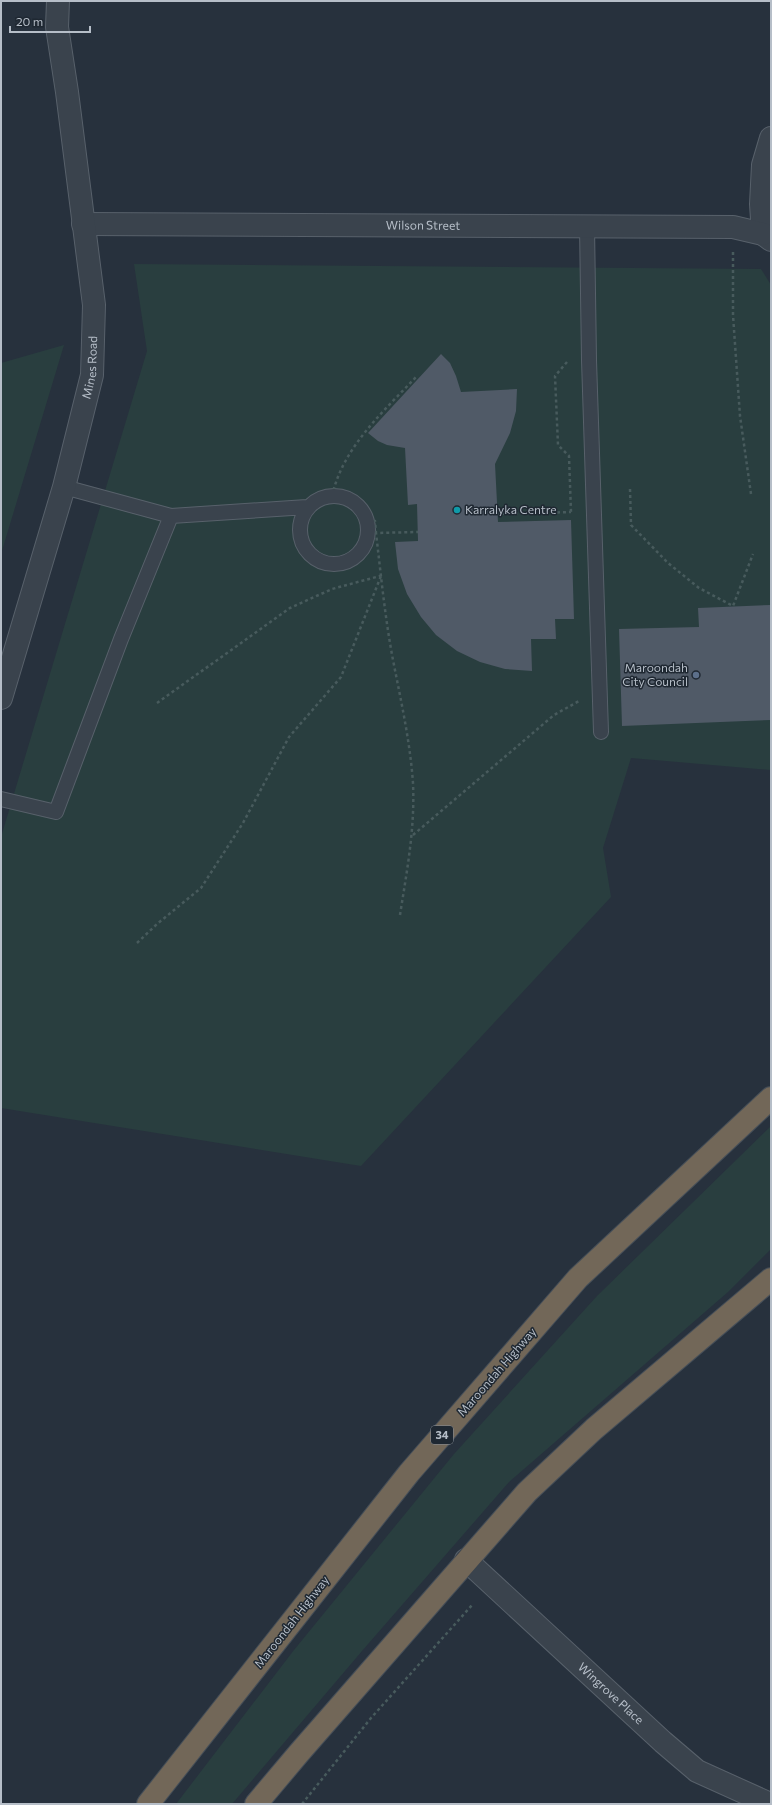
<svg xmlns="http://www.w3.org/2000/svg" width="772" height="1805" font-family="Commissioner,sans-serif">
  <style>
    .green { fill: #293e3f }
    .building { fill: #505a67 }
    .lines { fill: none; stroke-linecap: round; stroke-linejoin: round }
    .lane-casing { stroke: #58616b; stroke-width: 16 }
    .street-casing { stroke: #58616b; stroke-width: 24 }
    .highway-casing { stroke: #454e58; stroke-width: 24 }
    .path { stroke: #485b5d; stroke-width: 2.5; stroke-dasharray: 3 3; stroke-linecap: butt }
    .lane { stroke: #3a434d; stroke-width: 14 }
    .street { stroke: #3a434d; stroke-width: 22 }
    .highway { stroke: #726758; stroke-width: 22 }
    .culture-dot { fill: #0f9aa8; stroke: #1f2832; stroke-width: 1.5 }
    .service-dot { fill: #5c6f8a; stroke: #1f2832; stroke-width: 1.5 }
    .labels { text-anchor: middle; stroke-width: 3; stroke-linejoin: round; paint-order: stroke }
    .shield { fill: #1f2832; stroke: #89919b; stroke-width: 1 }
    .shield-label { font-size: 11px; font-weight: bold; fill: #b6bec8 }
    .street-label { font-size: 12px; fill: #b6bec8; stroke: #1f2832 }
    .poi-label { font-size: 12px; fill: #b6bec8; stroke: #1f2832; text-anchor: start }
  </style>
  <rect width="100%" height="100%" fill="#27313d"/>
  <path class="green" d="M134,264L761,269L771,285V770L631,758L603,848L611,897L361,1166L1,1108V837L147,351Z
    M64,345L1,554V363Z
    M771,1126V1249L728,1292L509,1482L362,1651L232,1804H176L294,1650L454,1454L597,1296Z"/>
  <path class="building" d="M441,354L450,363L456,376L461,392L517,389L516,411L510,433L495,464L498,522L571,520L574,619H555L556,639H531L532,671L505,669L480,662L457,651L436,635L421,617L407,594L398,569L395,542L418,541L417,504L408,505L405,448L387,445L378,441L368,433Z
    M771,605V720L622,726L619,629L699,627L698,608Z"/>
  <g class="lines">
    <g class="lane-casing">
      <path id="lane" d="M587,226L589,360L601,732
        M300 530a34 34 0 1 1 68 0a34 34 0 1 1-68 0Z
        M171,516L307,507
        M1,799L56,812L121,639L171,516L64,487"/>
    </g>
    <g class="street-casing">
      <g id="street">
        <path d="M771,138L763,165L761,204L763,234L771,240"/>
        <path id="s1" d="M83,224L733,227L763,234"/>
        <path id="s2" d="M1,698L64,487L92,375L94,305L67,92L57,27L58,1"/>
        <path id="s3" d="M466,1560L663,1742L697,1771L770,1804"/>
      </g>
    </g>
    <g class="highway-casing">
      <path id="highway" d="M148,1804L409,1473L578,1278L771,1098
        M256,1804L299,1753L527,1492L594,1429L771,1279"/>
    </g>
    <path class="path" d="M733,252V315L740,416L751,494
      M567,362L555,376L558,445L569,456L571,512
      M630,489L631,525L668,563L699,588L733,606L753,554
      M332,496C343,447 383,412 416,377
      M497,514L571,512
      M367,522L375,521L376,533
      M157,703L290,608L332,589L380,576
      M413,835L554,715L579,701
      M400,915C407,870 415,829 413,783C410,741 401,701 393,660C385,618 381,575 376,533L418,532
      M137,943L157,924L201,888L243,823L289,737L341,677L381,576
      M302,1804L371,1718L473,1604"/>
    <use href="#lane" class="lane"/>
    <use href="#street" class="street"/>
    <use href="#highway" class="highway"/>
  </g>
  <circle class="culture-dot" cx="457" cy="510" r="4"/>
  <circle class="service-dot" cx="696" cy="675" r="4"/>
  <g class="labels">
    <rect class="shield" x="431" y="1426" width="22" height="18" rx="3"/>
    <g class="shield-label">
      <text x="442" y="1439">34</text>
    </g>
    <g class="street-label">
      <text dy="4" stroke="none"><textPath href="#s1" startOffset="340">Wilson Street</textPath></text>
      <text dy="4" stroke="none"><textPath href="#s2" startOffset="343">Mines Road</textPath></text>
      <text transform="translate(497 1372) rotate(-49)" y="4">Maroondah Highway</text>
      <text transform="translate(292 1622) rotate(-52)" y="4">Maroondah Highway</text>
      <text dy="4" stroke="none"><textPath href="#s3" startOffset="197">Wingrove Place</textPath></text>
    </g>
    <g class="poi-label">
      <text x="465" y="514">Karralyka Centre</text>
      <text x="688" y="672" text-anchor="end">Maroondah<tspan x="688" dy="14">City Council</tspan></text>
    </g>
  </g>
  <rect width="772" height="1805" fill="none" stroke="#b6bec8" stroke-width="4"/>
  <path d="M10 26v6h80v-6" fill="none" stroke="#b6bec8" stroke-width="2"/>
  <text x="16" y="26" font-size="12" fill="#b6bec8" stroke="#1f2832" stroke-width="3" paint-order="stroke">20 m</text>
</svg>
